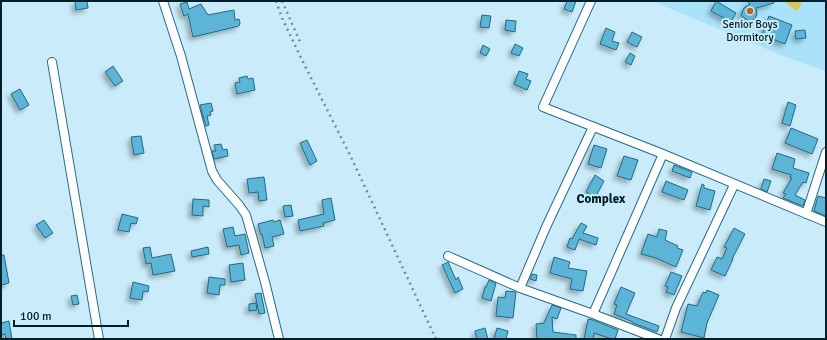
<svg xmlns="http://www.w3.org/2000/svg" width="827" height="340" font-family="Signika,sans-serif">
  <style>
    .built { fill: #aae2f9 }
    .green { fill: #d2ca56 }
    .building { fill: #5cb5d7; stroke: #226981; filter: url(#shadow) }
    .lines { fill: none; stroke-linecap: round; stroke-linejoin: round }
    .minor-casing { stroke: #246b84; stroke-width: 10 }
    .minor { stroke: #fff; stroke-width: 8 }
    .rail { stroke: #6e8e9a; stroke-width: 2.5; stroke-dasharray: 2 4; stroke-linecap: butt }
    .poi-dot { fill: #c15c28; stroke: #caebf9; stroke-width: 1.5 }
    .labels { text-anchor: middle; stroke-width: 4; stroke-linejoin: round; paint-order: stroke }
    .poi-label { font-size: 11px; fill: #03202a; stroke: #caebf9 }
    .quarter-label { font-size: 13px; font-weight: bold; fill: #03202a; stroke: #caebf9 }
  </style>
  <defs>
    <filter id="shadow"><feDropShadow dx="-3.5" dy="3.5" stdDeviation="2" flood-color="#0004"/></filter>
  </defs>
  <rect width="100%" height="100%" fill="#caebf9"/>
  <path class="built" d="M652,1H826V71L786,57Z"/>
  <path class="green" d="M783,1H803L797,11Z"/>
  <path class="building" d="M75,1H87L88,8L76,10Z
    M567,1H576L572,12L564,9Z
    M716,1L736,13L731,22L711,11Z
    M747,1H773L774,3L756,8L757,14L755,19L749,22L741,15L744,8L750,4Z
    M187,2L189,9L201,4L208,15L234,10L235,20L239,19L240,23L239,26L193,37L188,14L184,16L180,4Z
    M482,15L491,16L489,28L480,27Z
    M769,16L792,25L785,44L762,35Z
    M506,20L516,21L515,32L505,30Z
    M606,28L615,32L612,41L619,43L616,50L600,44Z
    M805,30L806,38L796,39L795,31Z
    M632,32L642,37L637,47L627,42Z
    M515,44L523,48L519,56L511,53Z
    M483,45L490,49L486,56L480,53Z
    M630,53L635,56L631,65L625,62Z
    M113,66L123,81L115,86L105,72Z
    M519,71L528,74L526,79L531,81L527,90L514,84Z
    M247,76L248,79L253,78L255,90L237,94L235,83L240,82L239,78Z
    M20,89L29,105L20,110L11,94Z
    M788,102L796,105L790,126L782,123Z
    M211,103L213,111L210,112L211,115L207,116L209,125L206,126L200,105Z
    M791,128L818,139L812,154L785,143Z
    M141,136L144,153L134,155L131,137Z
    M307,140L317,161L310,165L300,143Z
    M221,144L223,150L227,149L228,156L214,159L212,151H216L214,145Z
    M594,145L607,149L601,168L588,164Z
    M777,153L795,159L793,168L809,173L806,183L803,182L795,195L805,200L803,206L783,198L786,194L783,193L792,178H790L791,175L772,169Z
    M624,156L638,160L631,180L617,176Z
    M674,165L692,172L690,178L672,171Z
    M595,175L604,181L595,198L586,192Z
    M264,177L267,200L259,201L258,192L249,193L247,179Z
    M764,179L771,181L767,192L761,189Z
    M666,181L688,190L684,200L662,192Z
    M702,184L704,185V188L715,191L710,210L696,206Z
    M818,196L826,198V216L814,211Z
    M331,198L335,220L323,223L324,226L300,231L298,220L324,214L322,200Z
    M193,199L209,200V207L203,206V216L192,215Z
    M291,205L293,216L285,217L283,206Z
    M122,214L138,218L136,224L131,223L129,232L118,230Z
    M44,220L53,233L45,238L36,225Z
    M273,220L274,222L280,220L284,234L272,237L274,246L265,248L262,234L261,235L258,224Z
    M581,223L587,226L583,233L598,238L596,245L579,239L575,250L567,247L570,238L572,239Z
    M233,227L235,236L245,234L249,253L241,255L239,245L227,247L223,229Z
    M734,228L745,234L732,259H733L725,276L711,270L717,257L722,259L727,248L724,247Z
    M659,229L667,231L665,240L678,246L677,248L683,250L676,267L656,258L641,254L648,234L657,237Z
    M150,247L152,258L171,254L175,271L153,275L151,263L146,264L143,248Z
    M208,247L209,254L192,257L191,251Z
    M1,255H4L9,283L1,285Z
    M554,257L570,262L568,268L587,271L583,291L570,289L572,279L550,273Z
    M448,262L456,280L458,277L463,289L455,293L442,265Z
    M243,263L245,280L231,282L229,265Z
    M671,272L682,276L674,295L666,292L668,287L665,286Z
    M532,274L537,275L536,281L530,279Z
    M209,277L225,279V285H220L219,295L207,293Z
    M489,280L496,283L491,301L482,298L485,287H486Z
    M133,282L149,286L148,292L143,291L142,300L130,298Z
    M621,287L635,293L626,314L659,326L657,332L633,323V322L614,314L617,305L614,304Z
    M707,290L719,295L707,323L704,338L681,332L688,304L697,306L703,292L706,293Z
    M506,291L516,292L513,318L496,316L498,297L505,298Z
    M261,293L265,313L259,314L255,294Z
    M77,295L79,304L73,305L71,296Z
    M256,303L257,310L249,311V304Z
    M552,305L561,308L557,319L552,317L553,332L576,335V339H537L536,324L544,323Z
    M588,319L593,320L618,330L615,339H612L594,333L593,339H584Z
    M9,321L12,339H6L5,334L1,335V323Z
    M485,328L488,339H477L475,331Z
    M497,328L508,331L506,339H494Z"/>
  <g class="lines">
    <g class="minor-casing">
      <path id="minor" d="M163,1L181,56L212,171L217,180L239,205L246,215L265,282L279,339
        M591,1L543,107L663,154L826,222
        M52,62L99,339
        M806,214L826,152
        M448,256L520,288L593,314L658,339
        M520,288L546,227L593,127
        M593,314L663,154
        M665,339L676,308L734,185"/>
    </g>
    <use href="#minor" class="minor"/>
    <path class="rail" d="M276,1L282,18L304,64L350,155L436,339
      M282,1L301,44"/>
  </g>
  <circle class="poi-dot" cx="750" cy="11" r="4"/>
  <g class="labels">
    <g class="poi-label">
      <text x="750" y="28">Senior Boys<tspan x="750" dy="13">Dormitory</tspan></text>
    </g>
    <g class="quarter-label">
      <text x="601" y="203">Complex</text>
    </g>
  </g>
  <rect width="827" height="340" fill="none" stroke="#03202a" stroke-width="4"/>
  <path d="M14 320v6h114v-6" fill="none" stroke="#03202a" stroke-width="2"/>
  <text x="20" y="320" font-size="12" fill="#03202a" stroke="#caebf9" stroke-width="3" paint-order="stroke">100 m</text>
</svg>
